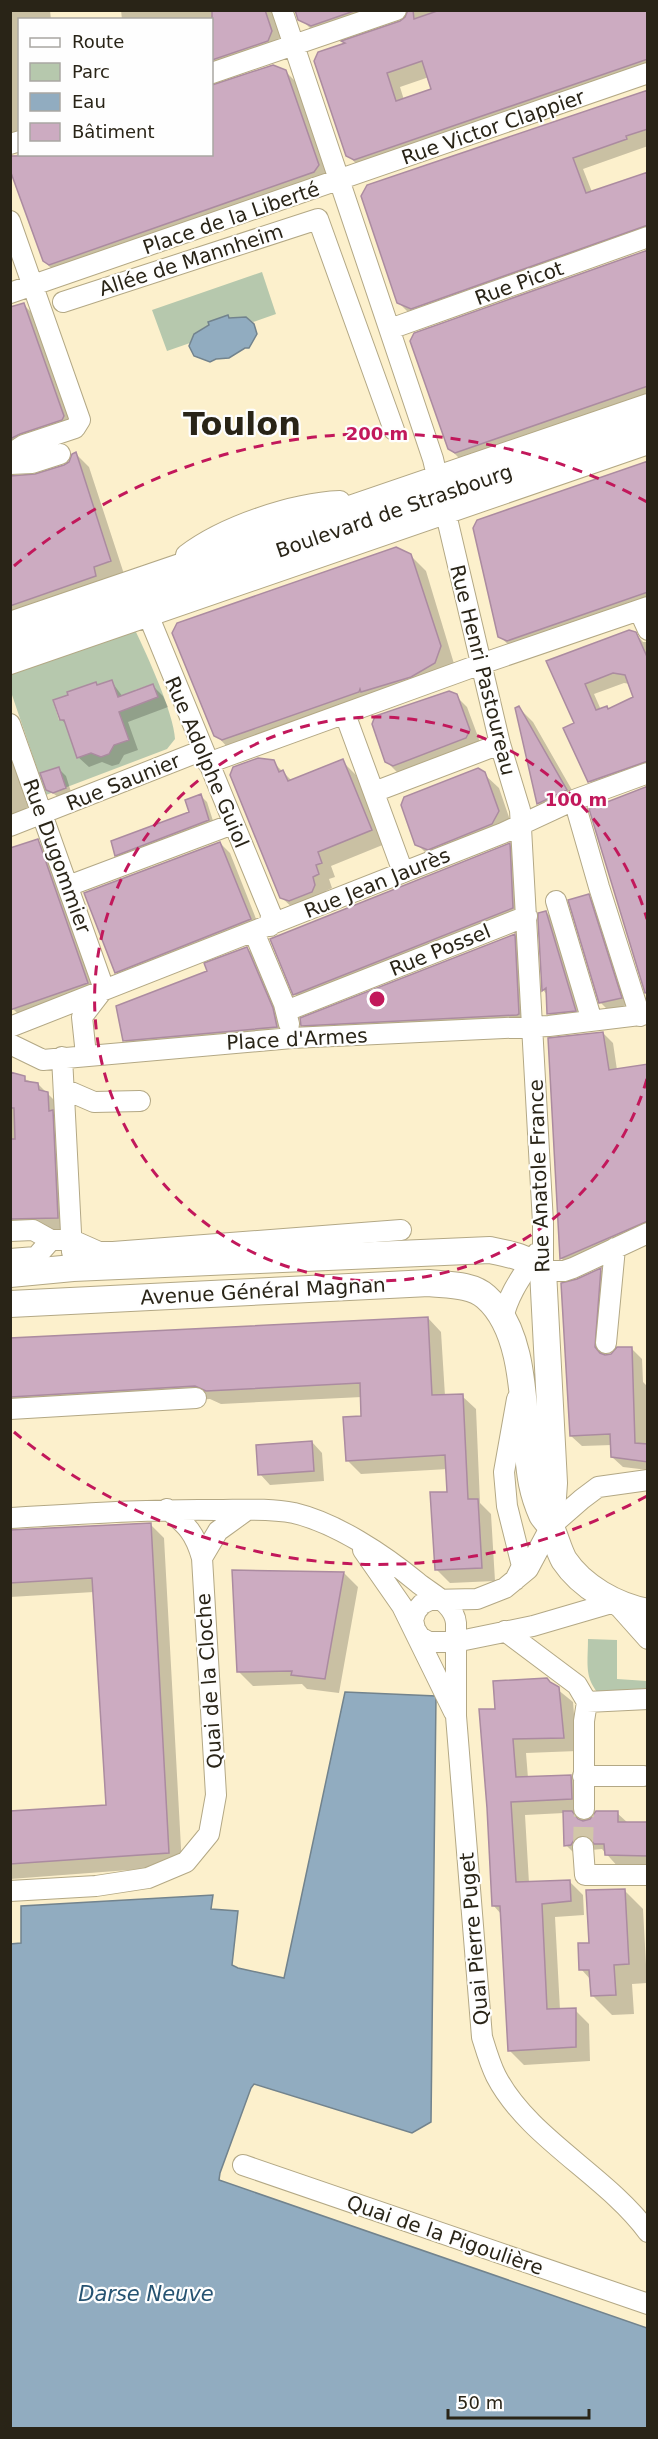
<svg xmlns="http://www.w3.org/2000/svg" width="658" height="2439" font-family="'DejaVu Sans',sans-serif">
  <style>
    .green { fill: #b6c8ad; fill-rule: evenodd }
    .water { fill: #91acc0; stroke: #72838d; stroke-width: 1.5 }
    .shadow { fill: #0003; fill-rule: evenodd }
    .building { fill: #ccabc1; stroke: #ab8ba0; stroke-width: 1.5; fill-rule: evenodd }
    .lines { fill: none; stroke-linecap: round; stroke-linejoin: round }
    .minor-tunnel { stroke: #d2c7a8; stroke-width: 20; stroke-dasharray: 20 10; stroke-linecap: butt }
    .minor-casing { stroke: #b3a885; stroke-width: 22 }
    .major-casing { stroke: #b3a885; stroke-width: 28 }
    .minor { stroke: #fff; stroke-width: 20 }
    .major { stroke: #fff; stroke-width: 26 }
    .ring { fill: none; stroke: #c2185b; stroke-width: 3; stroke-dasharray: 10 8 }
    .labels { text-anchor: middle; stroke-width: 4.5; stroke-linejoin: round; paint-order: stroke }
    .street-label { font-size: 20px; fill: #292417; stroke: #fefefe }
    .water-label { font-size: 21px; font-style: italic; fill: #265372; stroke: #fefefe }
    .town-label { font-size: 32px; font-weight: bold; fill: #292417; stroke: #fefefe }
    .centre { fill: #c2185b; stroke: #fefefe; stroke-width: 3 }
    .ring-label { font-size: 18px; text-anchor: middle; font-weight: bold; fill: #c2185b; stroke: #fefefe; stroke-width: 4.5; stroke-linejoin: round; paint-order: stroke }
  </style>
  <rect width="100%" height="100%" fill="#fcf0cc"/>
  <path class="green" d="M262,272L276,314L253,322C239,309 195,325 190,343L167,351L152,310Z
    M135,630C147,655 174,714 175,739L167,749L46,795L11,692L10,677L15,670ZM111,680L118,699L115,700L129,740L110,746L109,754L101,757L64,720H59L53,701L68,695L67,692L96,682L97,685ZM153,684L158,697L140,704L135,690Z
    M588,1639L617,1640V1679L647,1681V1697L604,1699C583,1680 588,1665 588,1639Z"/>
  <path class="water" d="M228,315L229,318L246,317L254,324L257,334L249,348H245L229,358L216,359L210,362L194,356L189,346L194,334L209,325L208,322Z
    M345,1692L436,1696L431,2122L412,2133L254,2084L251,2088L220,2173L219,2180L647,2328V2428H11L10,1944L21,1943V1906L213,1895L211,1909L238,1911L232,1965L238,1968L284,1978Z"/>
  <path class="shadow" d="M10,10H50L51,20H20V140L10,135Z
    M121,10H273L286,46L222,75L212,87V20H122Z
    M298,10H648V77L362,170L348,155L401,22L407,18L408,11L326,39L316,34L302,20ZM429,77L433,90L404,100L400,87Z
    M273,66L285,71L299,85L332,180L58,275L44,261L13,157L22,154H212V87Z
    M648,92V146L583,169L592,192L648,173V239L410,314L398,302Z
    M648,253V400L460,459L449,448Z
    M23,304L37,318L77,430L10,458V309Z
    M76,454L89,467L124,574L10,623V477L36,476L70,463Z
    M648,463V606L510,646L499,636Z
    M410,555L426,571L455,667L232,752L216,735Z
    M635,633L643,642H648V774L600,792L589,781L576,724L548,662ZM624,683L630,684L635,698L609,710H601L594,694Z
    M111,681L123,697L153,686L163,696L168,707L128,722L138,750L124,755L119,764L112,766L102,762L89,767L78,757L68,726L61,719L98,686Z
    M456,696L467,707L480,742L405,776L397,772L386,761Z
    M519,708L533,722L580,804L553,817L539,803Z
    M10,741L34,808L10,829Z
    M342,761L356,775L385,844L331,866L335,877L329,879L332,888L326,891L329,899L296,911L281,897L273,762L292,781Z
    M59,769L66,776L72,795L61,799L47,789Z
    M484,774L499,788L512,826L431,858L417,844Z
    M200,795L207,802L215,827L123,861L116,855L191,813Z
    M37,841L56,860L105,1002L32,1027L13,1009Z
    M220,843L230,853L260,929L126,982L116,972Z
    M509,845L520,855L523,919L305,1005L295,994Z
    M588,896L595,903L628,1005L608,1010L601,1003L570,901Z
    M546,912L553,919L582,1017L555,1020L548,1013L547,995L544,991L540,920Z
    M515,935L531,951L534,1031L318,1041L302,1025Z
    M247,948L261,963L291,1041L139,1055L124,1040Z
    M603,1033L613,1043L617,1070L648,1066V1236L571,1268L561,1258Z
    M10,1074L38,1084L62,1108L72,1232L10,1235Z
    M601,1270L611,1280L605,1357L632,1349L642,1359L643,1382L648,1387V1470L623,1467L612,1457V1445L582,1446L571,1436L577,1281Z
    M428,1318L441,1332L445,1396H462L476,1409L480,1503L491,1514L495,1581L450,1583L436,1569L448,1493V1469L361,1474L348,1461L362,1418V1397L221,1404L210,1399L23,1410L10,1415V1340Z
    M312,1442L322,1453L324,1481L270,1485L260,1474Z
    M150,1524L164,1538L182,1866L10,1879V1813L107,1806L94,1592L10,1597V1531Z
    M234,1572L344,1573L358,1587L339,1693L307,1689L302,1684L253,1686L239,1672Z
    M552,1685L573,1702L577,1751L526,1753L528,1778L571,1776L585,1790V1813H572L581,1822L617,1813L628,1823L648,1824V1869H620L602,1849L591,1850L580,1859L566,1845L564,1813L525,1815L529,1883L569,1881L583,1895L584,1915L555,1917L560,2010H575L589,2024L590,2061L524,2065L510,2051L502,1915L493,1905L496,1710Z
    M624,1890L643,1909L647,1983L632,1984L634,2014L612,2015L593,1996L591,1980L581,1969L590,1944Z"/>
  <path class="building" d="M212,10H265L272,31L268,41L212,60Z
    M295,10H357L311,26L298,20Z
    M408,10H413L414,19L440,10H648V59L354,160L346,156L314,61L318,52L345,43L341,41L400,21L405,17ZM422,61L431,89L396,101L387,73Z
    M273,65L286,70L319,165L314,172L49,265L43,261L10,170V156L212,154V85Z
    M648,90V129L626,136L627,139L573,158L586,193L648,172V225L411,309L397,303L361,196L367,185Z
    M648,250V386L455,453L448,449L410,341L414,333Z
    M24,303L64,416L62,420L20,434L10,439V307Z
    M76,452L111,561L94,567L96,576L10,606V476L35,474L64,465L69,462L72,454Z
    M648,461V592L507,641L498,637L473,528L477,520Z
    M396,547L411,554L441,646L435,663L411,677L361,692L360,689L359,692L222,740L214,736L172,633L177,623Z
    M629,630L636,632L648,659V761L588,782L563,728L574,723L546,661ZM613,673L625,675L633,697L608,709L607,706L596,710L585,684Z
    M112,680L118,697L153,684L158,697L119,712L129,740L114,745L109,754L101,757L91,753L77,758L64,720H60L53,700L68,695L67,692L96,682L97,685Z
    M449,691L457,694L470,730L466,738L393,766L385,762L372,724L375,716Z
    M519,706L567,790L537,804L515,708Z
    M258,758L274,760L279,772L283,770L288,781L343,759L372,830L318,852L322,863L316,865L319,874L313,877L315,885L312,892L289,901L280,898L230,775L233,767Z
    M59,767L66,788L53,793L46,790L40,773Z
    M478,768L485,772L499,811L492,824L428,850L415,845L401,805L404,797Z
    M648,786V992L645,993L589,809Z
    M201,794L209,820L115,856L111,841L189,812L185,800Z
    M38,839L88,983L10,1010V848Z
    M220,842L251,919L115,973L84,893Z
    M510,843L513,908L293,995L270,939Z
    M589,894L622,998L599,1003L568,900Z
    M546,911L576,1011L547,1014L546,988L542,991L538,920V913Z
    M515,934L519,1014L517,1015L301,1026L300,1018Z
    M247,947L273,1008L277,1027L123,1041L116,1006L207,971L204,963Z
    M603,1032L609,1070L648,1064V1221L560,1259L548,1038Z
    M10,1072L25,1076V1081L38,1083L39,1090L48,1092L49,1111L53,1110L58,1218L10,1219V1139H15L14,1108H10Z
    M601,1268L595,1347L600,1353L605,1355L611,1354L617,1347H632L635,1443L648,1444V1462L611,1457L610,1434L570,1436L561,1283L577,1279Z
    M428,1317L432,1395L463,1394L468,1499H478L482,1568L435,1570L430,1492H447L445,1455L346,1461L343,1417L361,1416L360,1383L206,1391L195,1386L10,1397V1338Z
    M312,1441L314,1471L258,1475L256,1445Z
    M151,1523L169,1853L10,1864V1811L106,1805L92,1578L10,1583V1530Z
    M232,1570L344,1572L325,1679L291,1675L292,1671L237,1672Z
    M547,1678L550,1682L559,1687L564,1738L513,1739L516,1777L571,1775L572,1799L511,1802L516,1882L570,1880L571,1901L542,1904L547,2009L576,2008V2047L508,2051L500,1906H492L487,1808L479,1709H495L493,1681Z
    M563,1811H572L578,1819L583,1821L590,1819L596,1811H618V1822H648V1856L605,1855L604,1844H594L589,1837L583,1835L576,1837L571,1845L564,1846Z
    M625,1889L629,1964L614,1965L616,1995L591,1996L589,1970H579L578,1943H589L586,1890Z"/>
  <g class="lines">
    <path class="minor-tunnel" d="M583,1847L584,1809"/>
    <g class="minor-casing">
      <path id="minor" d="M282,10L433,459L500,744L520,810L543,1223V1271H564L573,1268L648,1233
        M212,73L396,10
        M10,144L20,141
        M10,221L80,420L75,428L24,445L10,454
        M10,293L648,73
        M63,302L318,219L394,430
        M390,329L648,237
        M10,464L32,463L60,454
        M186,555C224,526 293,503 340,501
        M144,605L271,914L270,926
        M639,610L648,630
        M10,622L648,404
        M10,664L648,444
        M345,714L403,872
        M10,724L104,989
        M208,763L481,664L648,607
        M374,792L500,744
        M574,800L599,887L640,1016
        M10,826L203,750
        M68,886L233,824
        M556,901L592,1021
        M254,932L284,1004L289,1024
        M286,1011L527,916
        M10,1027L503,833L574,800L648,773
        M10,1044L43,1060L292,1038L549,1026L648,1014
        M86,1055L82,1017L102,991
        M62,1057L72,1252
        M64,1089L94,1102L140,1101
        M10,1231L33,1230L51,1240H72L99,1252H113L401,1230
        M10,1259L36,1257L51,1240
        M503,1318C509,1292 523,1275 537,1253
        M606,1343L615,1248
        M10,1409L196,1398
        M648,1480L598,1487L582,1499L551,1526L528,1569L505,1588L477,1599L430,1600L422,1604L416,1611L413,1620L415,1629L420,1637L429,1642H455L533,1626L615,1602L648,1639
        M167,1509C187,1525 195,1533 202,1558
        M10,1518C79,1514 148,1509 216,1510C241,1510 269,1508 294,1513C336,1523 383,1554 417,1582C431,1594 454,1603 456,1623V1716L482,2037C486,2050 490,2064 496,2076C528,2138 606,2175 648,2232
        M363,1550L402,1606L454,1712
        M515,1580L522,1566L507,1506L504,1472L517,1399
        M505,1631L577,1685L587,1702L584,1721V1809
        M587,1702L648,1699
        M583,1776H644
        M583,1847L585,1875H648
        M10,1891L96,1886L148,1878L186,1862L209,1834L216,1795L202,1558L218,1531L247,1510
        M243,2165L648,2304"/>
    </g>
    <g class="major-casing">
      <path id="major" d="M10,642L648,424
        M10,1274L73,1268L490,1250C510,1254 527,1257 543,1271L554,1483L551,1526
        M10,1304L429,1283C447,1285 472,1284 486,1297C531,1336 521,1429 532,1484C534,1494 538,1506 542,1515C545,1520 550,1524 552,1530C556,1539 559,1551 564,1560C582,1587 616,1606 648,1612"/>
    </g>
    <use href="#minor" class="minor"/>
    <use href="#major" class="major"/>
  </g>
  <g class="ring">
    <path d="M647 1079A282 282 0 1 1 647 919"/>
    <path d="M647 1496A565 565 0 0 1 14 1432M14 566A565 565 0 0 1 647 502"/>
  </g>
  <g class="labels">
    <g class="street-label">
      <text transform="translate(493 127) rotate(-19)" y="7">Rue Victor Clappier</text>
      <text transform="translate(231 218) rotate(-19)" y="7">Place de la Liberté</text>
      <text transform="translate(191 260) rotate(-18)" y="7">Allée de Mannheim</text>
      <text transform="translate(519 283) rotate(-20)" y="7">Rue Picot</text>
      <text transform="translate(394 511) rotate(-19)" y="7">Boulevard de Strasbourg</text>
      <text transform="translate(483 670) rotate(76)" y="7">Rue Henri Pastoureau</text>
      <text transform="translate(207 762) rotate(67)" y="7">Rue Adolphe Guiol</text>
      <text transform="translate(123 782) rotate(-22)" y="7">Rue Saunier</text>
      <text transform="translate(57 856) rotate(70)" y="7">Rue Dugommier</text>
      <text transform="translate(377 883) rotate(-22)" y="7">Rue Jean Jaurès</text>
      <text transform="translate(440 950) rotate(-22)" y="7">Rue Possel</text>
      <text transform="translate(297 1039) rotate(-3)" y="7">Place d'Armes</text>
      <text transform="translate(539 1176) rotate(-92)" y="7">Rue Anatole France</text>
      <text transform="translate(263 1291) rotate(-3)" y="7">Avenue Général Magnan</text>
      <text transform="translate(209 1681) rotate(-94)" y="7">Quai de la Cloche</text>
      <text transform="translate(474 1939) rotate(-95)" y="7">Quai Pierre Puget</text>
      <text transform="translate(445 2235) rotate(19)" y="7">Quai de la Pigoulière</text>
    </g>
    <g class="water-label">
      <text x="146" y="2301">Darse Neuve</text>
    </g>
    <g class="town-label">
      <text x="242" y="435">Toulon</text>
    </g>
  </g>
  <circle cx="377" cy="999" r="9" class="centre"/>
  <g class="ring-label">
    <text x="377" y="440">200 m</text>
    <text x="576" y="806">100 m</text>
  </g>
  <rect width="658" height="2439" fill="none" stroke="#292417" stroke-width="24"/>
  <rect x="18" y="18" width="195" height="138" fill="#fefefe" stroke="#a9a7a2" stroke-width="1.5"/>
  <rect x="30" y="38" width="30" height="9" fill="#ffffff" stroke="#a9a7a2" stroke-width="1.5"/>
  <text x="72" y="48" font-size="18" fill="#292417">Route</text>
  <rect x="30" y="63" width="30" height="18" fill="#b6c8ad" stroke="#a9a7a2" stroke-width="1.5"/>
  <text x="72" y="78" font-size="18" fill="#292417">Parc</text>
  <rect x="30" y="93" width="30" height="18" fill="#91acc0" stroke="#a9a7a2" stroke-width="1.5"/>
  <text x="72" y="108" font-size="18" fill="#292417">Eau</text>
  <rect x="30" y="123" width="30" height="18" fill="#ccabc1" stroke="#a9a7a2" stroke-width="1.5"/>
  <text x="72" y="138" font-size="18" fill="#292417">Bâtiment</text>
  <path d="M448 2409v9h141v-9" fill="none" stroke="#292417" stroke-width="3"/>
  <text x="457" y="2409" font-size="18" fill="#292417" stroke="#fefefe" stroke-width="4.5" paint-order="stroke">50 m</text>
</svg>
